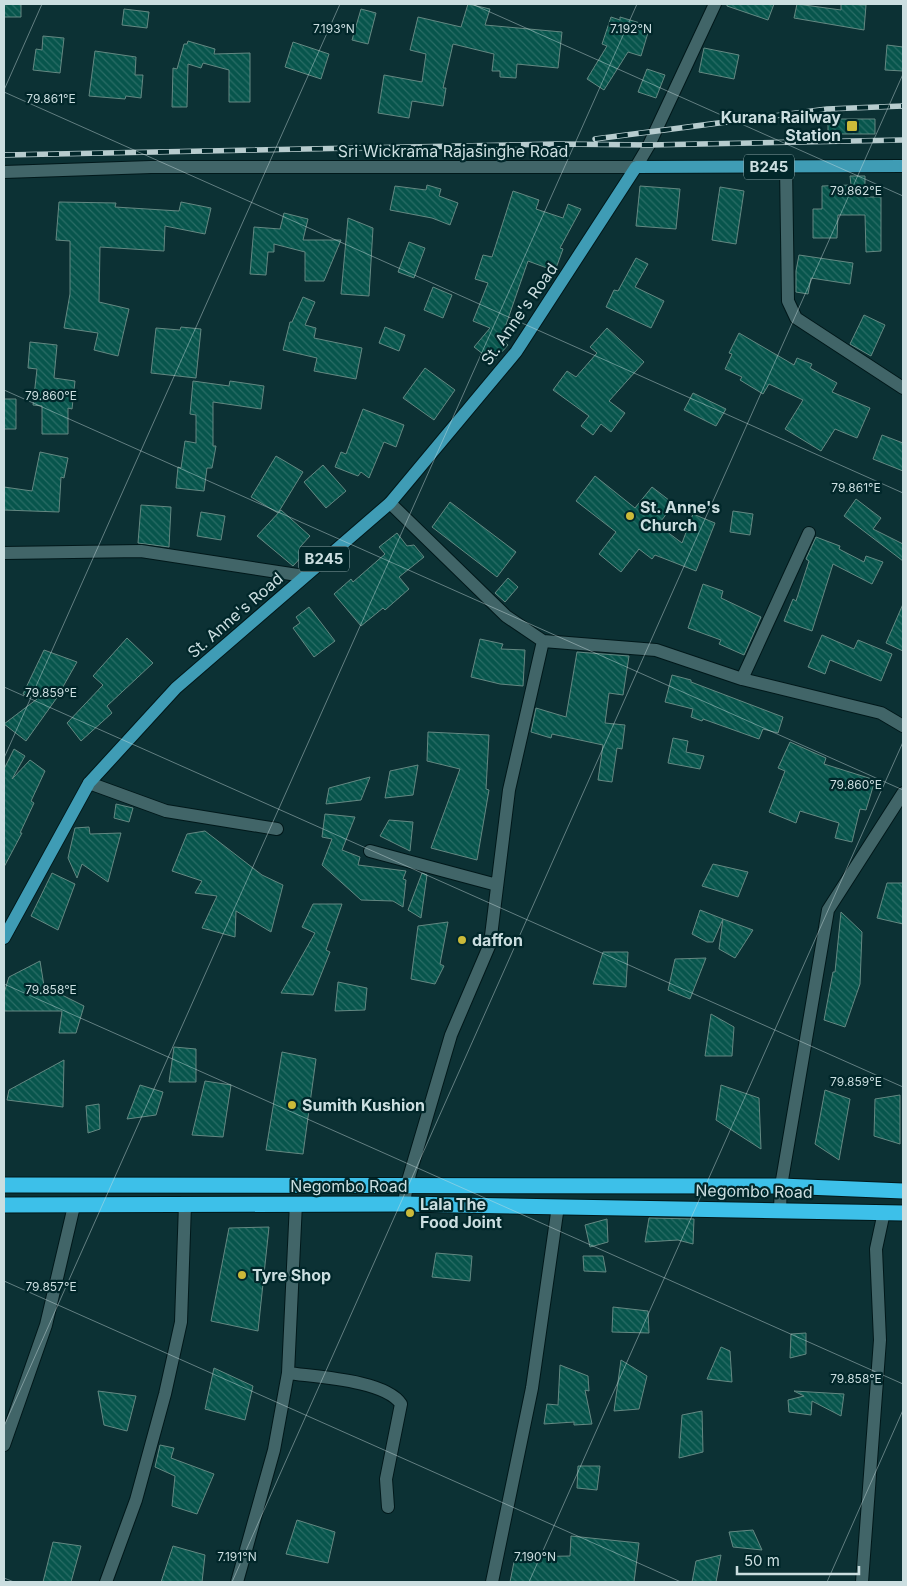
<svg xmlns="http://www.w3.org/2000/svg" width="907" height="1586" font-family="Inter,sans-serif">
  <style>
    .building { fill: url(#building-back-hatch); stroke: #648882 }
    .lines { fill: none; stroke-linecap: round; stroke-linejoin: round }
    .street-casing { stroke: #00181a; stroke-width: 14 }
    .secondary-casing { stroke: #00181a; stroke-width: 14 }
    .primary-casing { stroke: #00181a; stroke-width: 14 }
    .highway-casing { stroke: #00181a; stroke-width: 17 }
    .street { stroke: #416568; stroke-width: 12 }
    .secondary { stroke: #416568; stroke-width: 12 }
    .primary { stroke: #3f9cb5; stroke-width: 12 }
    .highway { stroke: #3dc0e9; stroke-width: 15 }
    .rail-casing { stroke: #b7ccce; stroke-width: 5.5 }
    .rail { stroke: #01272a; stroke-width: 4; stroke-dasharray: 11; stroke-linecap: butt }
    .ticks { fill: none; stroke: #cbdee0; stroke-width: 1; stroke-opacity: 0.45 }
    .poi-dot { fill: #cbba39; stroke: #01272a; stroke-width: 2 }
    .labels { text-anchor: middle; stroke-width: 4.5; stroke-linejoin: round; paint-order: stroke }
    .shield { fill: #01272a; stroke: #8ea7a9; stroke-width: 1 }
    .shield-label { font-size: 15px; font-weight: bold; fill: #cbdee0 }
    .poi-label { font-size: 16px; font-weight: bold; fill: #cbdee0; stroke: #01272a; text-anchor: start }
    .street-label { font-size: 16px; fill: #cbdee0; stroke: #01272a }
    .ticks-label { font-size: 12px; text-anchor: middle; fill: #cbdee0; stroke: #01272a; stroke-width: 4.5; stroke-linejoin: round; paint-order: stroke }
  </style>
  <defs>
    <pattern id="building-back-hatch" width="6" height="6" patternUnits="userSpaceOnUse" patternTransform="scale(1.25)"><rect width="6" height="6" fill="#07554c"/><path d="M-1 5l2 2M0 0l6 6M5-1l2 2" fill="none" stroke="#2a6d66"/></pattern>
  </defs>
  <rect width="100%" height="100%" fill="#0c3134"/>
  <path class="building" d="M4,4H21V17H4Z
    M468,4L490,9L485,25L562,32L558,68L517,64L516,78L500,77V71H492L494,54L453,44L443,88H446L443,106L412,101L409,118L378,113L384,75L422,82L426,54L410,50L418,17L461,27Z
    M727,4H774L768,20L727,6Z
    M797,4L841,10V4L866,5L864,30L794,18Z
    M124,9L149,12L147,28L122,25Z
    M361,9L376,13L368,44L352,40Z
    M611,17L620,20V17L650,26L641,56L628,52L604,90L587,79L607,46L602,44Z
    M43,36L64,38L60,73L33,70L36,49L42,50Z
    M188,41L215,49L214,54L250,53V102H229V70L203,63L201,68L188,64L187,107H172L173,68L177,69L184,44H187Z
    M293,42L329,54L321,79L285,67Z
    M887,45L903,47V71L885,70Z
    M704,48L739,55L734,79L699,72Z
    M95,51L136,57L135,75H143L141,98L126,96L125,99L89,96Z
    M647,69L665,75L656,98L638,92Z
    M828,119H875V134H828Z
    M850,176H865V197H881V251L866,252L865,215H838L837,238H813V209H822V186L851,185Z
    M427,185L441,189L439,196L458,203L450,225L432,218L390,210L395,186L426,190Z
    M640,186L680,189L676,229L636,226Z
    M720,187L744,191L736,244L712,240Z
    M513,191L539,200L536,209L563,218L568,204L581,209L560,248L563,249L555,271L528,261L501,339L508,345L493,362L474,347L490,328L473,321L488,283L475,279L483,255L492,257Z
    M59,202L116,203L115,207L179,211L181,202L211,208L205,234L165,226L164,251L100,247L99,302L129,309L118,356L94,350L98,333L64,328L70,294V241L56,240Z
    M284,213L308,219L303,240H341L324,281H305V252L274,244V252H268L266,275L250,274L254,227L280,229Z
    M348,218L373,228L369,296L341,294Z
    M409,242L425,248L414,278L398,272Z
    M799,255L853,263L850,284L811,278L808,294L796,292V271Z
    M636,258L648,264L635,287L664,301L651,328L606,307L614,290L618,291Z
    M433,287L452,295L443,318L424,310Z
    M303,297L315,302L305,325L316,328L314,338L362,348L356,379L314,371L317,358L283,350L290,322H292Z
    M864,315L885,325L871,356L850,344Z
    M181,327L201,329L196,378L151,373L156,328L180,330Z
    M385,327L405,335L399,351L379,343Z
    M607,328L644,362L609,401L625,413L611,432L601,424L593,435L581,426L589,416L553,390L567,371L576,377L597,353L590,347Z
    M739,333L794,365L797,358L812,364L810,368L837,383L832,392L870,408L857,438L835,429L821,451L785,429L803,400L769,384L763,394L740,380L742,377L725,369L732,354L729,353Z
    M30,342L57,345L54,378L75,381L72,409L68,408V434H42V406L33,405L37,369L28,368Z
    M425,368L455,390L434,420L403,398Z
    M193,381L229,386L230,381L264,386L261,409L213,402V446H216L212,468H207L204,491L176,488L178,467L181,468L185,441L196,443V415L190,414Z
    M693,393L726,409L716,426L684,410Z
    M4,399H16V429H4Z
    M363,409L404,425L396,447L384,442L369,478L361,472L358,476L335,467L341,452L346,454Z
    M882,435L903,443V471L873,459Z
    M40,452L68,458L64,478L61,477L59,512L4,510V487L32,491Z
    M276,456L303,472L278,513L251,497Z
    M323,465L346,491L326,508L304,482Z
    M595,476L635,508L652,487L674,504L658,525L682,543L693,514L715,523L696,571L655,555L652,559L639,549L621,572L599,554L616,532L576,501Z
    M856,499L881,518L873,529L903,544V561L844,516Z
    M450,502L516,552L497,577L432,527Z
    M141,505L171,507L169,547L138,543Z
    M281,510L310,536L300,547L306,552L293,566L257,536Z
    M733,511L753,514L750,535L730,532Z
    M201,512L225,516L221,540L197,536Z
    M397,533L407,546L414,545L424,557L399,577L409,589L385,610L383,608L361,626L334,594L351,579L353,582L385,554L379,547Z
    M816,537L840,546L839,549L864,562L866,556L883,562L872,584L833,564L812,631L784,621L793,599L796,601L809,561L806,559Z
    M508,578L518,587L505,602L495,593Z
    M703,584L723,591L721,598L761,617L744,655L719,644L721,640L688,628Z
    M903,604V651L886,643Z
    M309,607L335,641L314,657L293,628L300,623L296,617Z
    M822,635L854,649L858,640L892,654L881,681L830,660L825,674L808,667Z
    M127,638L153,663L107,706L112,713L81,741L67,723L103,685L93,676Z
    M480,639L503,644L501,649L525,650L523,686L500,684L471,677Z
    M44,650L77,662L56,699L26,741L4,724L37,699L23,694Z
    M577,652L629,656L623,695L609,693L605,723L625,725L622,749L617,748L612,782L598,780L603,745L552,734L551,738L531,732L536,708L566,717Z
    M672,675L691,680V682L783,717L778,733L763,729L759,739L703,719L702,721L691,717L693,709L665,702Z
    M428,732L489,735L486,789L489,790L477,860L431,848L460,769L427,761Z
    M673,738L688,741L686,752L704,756L700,769L668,763Z
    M790,742L826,758L824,764L875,780L866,810L860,809L852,842L835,838L839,823L800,811L796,823L769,812L785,771L778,768Z
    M14,749L25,756L12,779L30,760L45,771L31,801L34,803L20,833H22L4,867V769Z
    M418,765L413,795L385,798L390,771Z
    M370,777L361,800L326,804L329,788Z
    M116,804L133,808L129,822L114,818Z
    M325,814L355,817L342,850L360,857L358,865L406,871L403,879L406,880L403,907L393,901L361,900L322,865L332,839L322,837Z
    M389,820L413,822L410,851L380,836Z
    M89,827L90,834L121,833L108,882L82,864L77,878L68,858L75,828Z
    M205,831L262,875L283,885L271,932L236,911L235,937L202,928L217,896L195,893L202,881L172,871L187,834Z
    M713,864L748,872L738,897L702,886Z
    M52,873L75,884L58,930L31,916Z
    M422,873L427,875L421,918L408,910Z
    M887,883H903V924L877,918Z
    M313,904H342L326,950L330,952L313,995L281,993L315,933L302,927Z
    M700,910L723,919L713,942H707L692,934Z
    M841,912L862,932L860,984L845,1027L824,1020L833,972H835Z
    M723,919L753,930L735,958L719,949Z
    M448,922L440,964L444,966L435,984L411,979L418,926Z
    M603,952H628L626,987L593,984Z
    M706,958L690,999L668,990L675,959Z
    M40,961L44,986L84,1006L76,1033H59L62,1011H4V993L9,977Z
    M338,982L367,988L365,1010L335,1011Z
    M711,1014L734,1027L732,1056H705Z
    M174,1047L196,1049V1082H169Z
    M282,1052L316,1059L303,1154L266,1150Z
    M64,1060L63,1107L7,1100L9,1090Z
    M205,1081L231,1085L223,1137L192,1135Z
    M140,1085L163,1092L156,1115L127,1119Z
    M721,1085L759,1098L761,1149L716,1120Z
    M825,1090L850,1099L839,1160L815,1144Z
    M900,1095V1144L874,1136L875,1099Z
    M99,1104L100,1129L88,1133L86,1106Z
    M649,1218L694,1219L693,1244L678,1240L645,1242Z
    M607,1219L608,1242L590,1247L585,1225Z
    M269,1227L258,1331L211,1321L229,1228Z
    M436,1253L472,1256L470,1281L432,1277Z
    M583,1256H603L606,1272L584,1271Z
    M613,1307L648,1311L649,1333L612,1332Z
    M806,1333V1354L790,1358L791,1334Z
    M721,1347L730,1351L732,1382L707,1379Z
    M621,1360L647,1376L639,1409L614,1411Z
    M560,1365L588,1376L589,1391L585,1390L592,1424L574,1425V1422L544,1424L547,1404L558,1405Z
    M214,1368L253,1386L245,1420L205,1409Z
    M98,1391L136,1396L127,1431L104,1425Z
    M794,1391L844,1394L841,1416L812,1401L811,1415L789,1412L788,1400L804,1396Z
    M702,1411L703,1452L679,1458L682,1415Z
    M160,1445L174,1448L171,1458L214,1474L197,1514L172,1506L175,1476L155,1467Z
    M578,1466H600L597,1490L577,1488Z
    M297,1520L335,1532L328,1563L286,1554Z
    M753,1530L762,1550L733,1547L729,1532Z
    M571,1536L639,1543L634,1582H510L515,1557L570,1556Z
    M53,1542L81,1546L71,1582H43Z
    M173,1546L205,1555L202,1582H161Z
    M721,1555L716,1582H692L696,1561Z"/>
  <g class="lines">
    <g class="street-casing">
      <path id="street" d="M786,167L788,301L796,318L903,388
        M390,503L506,616L543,641L656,650L742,679L881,713L903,726
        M4,553L141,551L304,576
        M742,679L809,533
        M89,783L166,811L277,829
        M370,851L497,885
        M404,1204L407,1184L451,1035L490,944L509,790L543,641
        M288,1373C316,1377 385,1380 401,1404L386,1479L388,1507
        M4,1445L46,1325L74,1206
        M106,1582L136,1500L165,1394L181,1322L185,1204
        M237,1582L274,1450L288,1373L296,1203
        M492,1582L532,1388L558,1206
        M862,1582L880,1340L876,1249L884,1212"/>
    </g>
    <g class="secondary-casing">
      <path id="secondary" d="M4,172L151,167H636L649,145L715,4
        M780,1209L781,1186L828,910L903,793"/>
    </g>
    <g class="primary-casing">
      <path id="primary" d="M4,938L89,783L176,688L390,503L516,352L636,167L903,166"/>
    </g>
    <g class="highway-casing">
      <path id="highway" d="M4,1185L781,1186L903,1191
        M4,1205L404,1204L903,1213"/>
    </g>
    <use href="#street" class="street"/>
    <use href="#secondary" class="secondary"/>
    <use href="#primary" class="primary"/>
    <use href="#highway" class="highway"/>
    <g class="rail-casing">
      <path id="rail" d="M595,139L827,109L903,106
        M4,155L557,144L649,145L903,140"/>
    </g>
    <use href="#rail" class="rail"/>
  </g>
  <path class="ticks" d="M472,4L903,196M4,90L42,4M4,92L903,493M4,390L903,790M4,687L903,1087M4,758L340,4M4,984L903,1384M4,1281L681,1582M4,1426L637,4M4,1578L14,1582M232,1582L903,74M529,1582L903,742M827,1582L903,1410"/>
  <g class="poi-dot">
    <rect x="846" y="120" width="12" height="12" rx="2.5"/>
    <circle cx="630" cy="516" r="5"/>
    <circle cx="462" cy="940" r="5"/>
    <circle cx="292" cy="1105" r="5"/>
    <circle cx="410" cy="1213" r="5"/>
    <circle cx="242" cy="1275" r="5"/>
  </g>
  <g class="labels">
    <g class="shield">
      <rect x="744" y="154.5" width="50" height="25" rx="4"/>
      <rect x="299" y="546.5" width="50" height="25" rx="4"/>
    </g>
    <g class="shield-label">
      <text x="769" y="172">B245</text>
      <text x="324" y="564">B245</text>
    </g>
    <g class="poi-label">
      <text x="841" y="123" text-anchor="end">Kurana Railway<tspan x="841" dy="18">Station</tspan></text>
      <text x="640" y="513">St. Anne's<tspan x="640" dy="18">Church</tspan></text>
      <text x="472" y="946">daffon</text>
      <text x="302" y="1111">Sumith Kushion</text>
      <text x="420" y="1210">Lala The<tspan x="420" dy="18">Food Joint</tspan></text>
      <text x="252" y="1281">Tyre Shop</text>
    </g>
    <g class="street-label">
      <text x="453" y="157">Sri Wickrama Rajasinghe Road</text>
      <text transform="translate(519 314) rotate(-55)" y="6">St. Anne's Road</text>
      <text transform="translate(235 615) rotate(-41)" y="6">St. Anne's Road</text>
      <text x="349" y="1192">Negombo Road</text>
      <text transform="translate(754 1191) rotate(1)" y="6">Negombo Road</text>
    </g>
  </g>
  <g class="ticks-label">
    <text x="631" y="33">7.192°N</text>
    <text x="334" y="33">7.193°N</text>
    <text x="51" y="103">79.861°E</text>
    <text x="856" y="195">79.862°E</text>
    <text x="51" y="400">79.860°E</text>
    <text x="856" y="492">79.861°E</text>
    <text x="51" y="697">79.859°E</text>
    <text x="856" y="789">79.860°E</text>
    <text x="51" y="994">79.858°E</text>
    <text x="856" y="1086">79.859°E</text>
    <text x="51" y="1291">79.857°E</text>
    <text x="856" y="1383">79.858°E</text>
    <text x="237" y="1561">7.191°N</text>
    <text x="535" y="1561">7.190°N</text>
  </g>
  <rect width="907" height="1586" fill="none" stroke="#cbdee0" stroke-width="10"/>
  <path d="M737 1566v8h122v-8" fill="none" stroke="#cbdee0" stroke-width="2.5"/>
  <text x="744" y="1566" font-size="15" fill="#cbdee0" stroke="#01272a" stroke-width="4" paint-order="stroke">50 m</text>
</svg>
